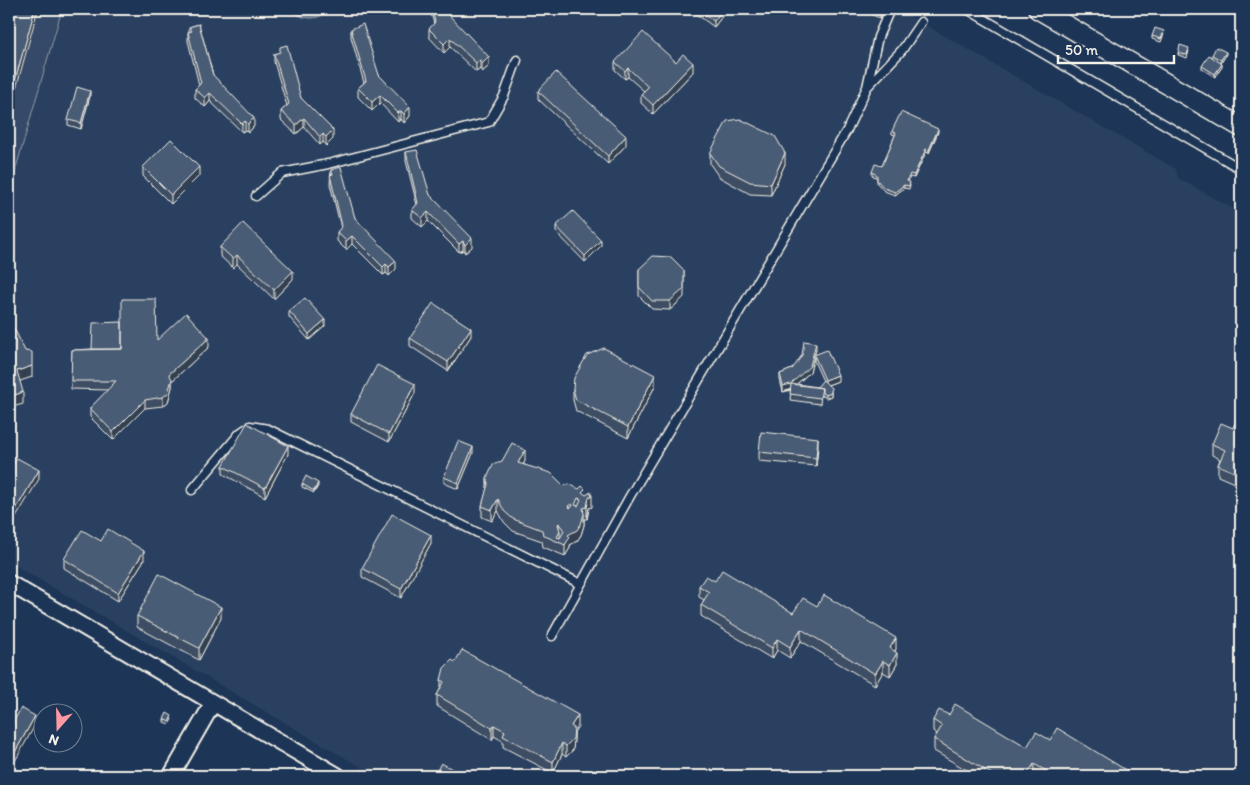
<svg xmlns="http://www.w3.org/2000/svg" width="1250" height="785" font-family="Itim,sans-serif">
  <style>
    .built { fill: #2a4060 }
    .green { fill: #354a67; stroke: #949ea8 }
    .water { fill: #5e6d82; stroke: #9aa2ab }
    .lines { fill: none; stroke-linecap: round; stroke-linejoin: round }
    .service-casing { stroke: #f4f1e8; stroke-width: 11 }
    .minor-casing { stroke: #f4f1e8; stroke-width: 19 }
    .tertiary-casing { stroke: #f4f1e8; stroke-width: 22 }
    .service { stroke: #1d3557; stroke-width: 8 }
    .minor { stroke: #1d3557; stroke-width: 15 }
    .tertiary { stroke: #1d3557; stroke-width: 19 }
    .wall { fill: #3e4e64; stroke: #f4f1e8 }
    .shaded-wall { fill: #324051; stroke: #f4f1e8 }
    .building { fill: #485b74; stroke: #f4f1e8; fill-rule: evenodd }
  </style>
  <rect width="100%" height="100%" fill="#1d3557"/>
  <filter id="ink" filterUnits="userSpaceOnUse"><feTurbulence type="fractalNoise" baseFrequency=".02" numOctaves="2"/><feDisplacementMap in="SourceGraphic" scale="10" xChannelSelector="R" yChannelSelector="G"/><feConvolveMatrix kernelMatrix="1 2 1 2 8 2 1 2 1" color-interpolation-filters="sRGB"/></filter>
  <g filter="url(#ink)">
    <path class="built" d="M9,9H898L1176,169L1178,178L1237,211L1241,210V776H376L9,562Z"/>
    <path class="green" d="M9,9H62L9,192Z"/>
    <path class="water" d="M290,9H329C319,22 301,20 290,9Z"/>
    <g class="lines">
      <g class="service-casing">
        <path id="service" d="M967,9L1241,169
          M868,86L902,50L921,22
          M256,196L282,173L328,164L489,122L504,96L517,60
          M192,490L240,433L250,426L268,429L581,584
          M552,636L630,496L847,130L867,87L878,37L890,9"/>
      </g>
      <g class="minor-casing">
        <path id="minor" d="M9,583L338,776
          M171,776L213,703"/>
      </g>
      <g class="tertiary-casing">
        <path id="tertiary" d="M1038,9L1241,127"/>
      </g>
      <use href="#service" class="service"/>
      <use href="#minor" class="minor"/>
      <use href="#tertiary" class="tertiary"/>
    </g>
    <path class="wall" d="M430,9H446L448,14L489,66L482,72L480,69L476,72L450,47L444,53L429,37V29L434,24Z
      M692,9H726V11L714,27L692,11Z
      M857,9H885V10L880,18Z
      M199,24L213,75L254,126L248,133L245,130L242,132L210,101L205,107L195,98V89L199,85L188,41V32H189V27Z
      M351,29L379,75L410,116L404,123L401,119L398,122L380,103L372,111L358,97V88L364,83L351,37Z
      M1164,34L1161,42L1152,39V36Z
      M1189,51L1187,58L1178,55V53Z
      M274,54L301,98L333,139L326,146L323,142L320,145L304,127L296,134L281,120V111L287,106L274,62Z
      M1212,55H1226L1221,63L1222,67L1215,77L1202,69V66L1212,57Z
      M615,62H676L693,72L653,114L641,103V94L644,91L628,77L625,79L615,70Z
      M538,91L626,145L608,164L538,99Z
      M90,96L81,129L68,125V120Z
      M892,131L938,132L929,153L926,152L914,178L910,177L908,181L910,185L909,189L904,188L895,195L884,191L877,183V178L872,175V172L882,166L895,135L892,134Z
      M406,152L430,195L472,247L465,253L463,250L459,252L428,221L422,227L412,218V210L417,205L406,161Z
      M710,153L785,164L771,195L750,194L719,177L710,164Z
      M143,167L199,176L171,204L143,176Z
      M331,170L355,218L396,269L389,276L386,273L383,275L352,244L346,250L337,241V232L341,228L330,184Z
      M556,226L601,246L585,262L556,232Z
      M220,247L293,279L274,299L237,264L233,268L220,256Z
      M639,269L684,297L670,310L652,309L639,296Z
      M289,311L325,326L309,340L289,317Z
      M471,336L448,371L410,346V338Z
      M157,340L209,347L172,381V387L168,402L163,406L145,408L113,440L90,417V408L108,390L71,389L72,350L92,349Z
      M816,349L810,372L797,384L817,387L823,381L814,361V355L838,381L828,385L831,388V396L826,398L821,395L820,404L790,400L791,390L783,392L780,380V374L792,369Z
      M655,386L628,438L576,411L573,400V389Z
      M415,393L389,442L351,422V414Z
      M1241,410V486L1218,476V465L1220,459L1212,455V444L1233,428Z
      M818,447L816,466L759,461V452Z
      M473,453L458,489L444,483V477Z
      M288,454L265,497L223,474V466Z
      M502,461H525L523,464L564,486L585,495L592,507L589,508L587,519H584V525L581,535L577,541L570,545V548L565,556L543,547L542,541L513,531L504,522L498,511L492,521L482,517V506L487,489V478Z
      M302,484L318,486L314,493L302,487Z
      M101,541L144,560L118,601L64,568V559Z
      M431,543L401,598L362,577V568Z
      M715,581L793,613L817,606L896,649L895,651L897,664L890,676L883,672L875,685L801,641L790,658L777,650L772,659L701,616V605L704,600L699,597V586Z
      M137,616L221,618L199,660L137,627Z
      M441,680L578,726L574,732V739L573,750L566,757L562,754L553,773L503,747V741L494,736L492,740L437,706V695L441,688Z
      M949,715L1027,747L1050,740L1129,776H1037L1034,775L1033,776H977L934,751V739L937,734L933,731V720Z
      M164,719H172L169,725L164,722Z"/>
    <path class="shaded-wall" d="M35,9H38L9,114V102Z
      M147,9H166L147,14Z
      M723,9H726V11L714,27V21Z
      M883,9H885V10L880,18V15Z
      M450,38V47L444,53V44Z
      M1226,52V55L1221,63V60Z
      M489,57V66L482,72V64Z
      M480,60V69L476,72V63Z
      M693,63V72L653,114V105Z
      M1222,64V67L1215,77V74Z
      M628,68V77L625,79V71Z
      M90,91V96L81,129V123Z
      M210,93V101L205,107V98Z
      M380,95V103L372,111V102Z
      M410,107V116L404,123V114Z
      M401,111V119L398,122V113Z
      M254,118V126L248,133V124Z
      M304,118V127L296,134V125Z
      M245,121V130L242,132V124Z
      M938,129V132L929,153V150Z
      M333,130V139L326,146V137Z
      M323,134V142L320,145V137Z
      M626,136V145L608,164V156Z
      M926,149V152L914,178V175Z
      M785,153V164L771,195V184Z
      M199,167V176L171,204V195Z
      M904,185V188L895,195V192Z
      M428,212V221L422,227V218Z
      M352,236V244L346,250V241Z
      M472,238V247L465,253V245Z
      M601,240V246L585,262V256Z
      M463,241V250L459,252V244Z
      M237,255V264L233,268V259Z
      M396,261V269L389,276V267Z
      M386,264V273L383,275V267Z
      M684,270V297L670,310V301Z
      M293,271V279L274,299V290Z
      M325,320V326L309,340V334Z
      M471,328V336L448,371V362Z
      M209,338V347L172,381V387L168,402L163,406V397L169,374Z
      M816,343V349L810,372L791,389L783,392V386Z
      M32,366V377L17,382V371Z
      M655,375V386L628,438V427Z
      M838,375V381L825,386V380Z
      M415,384V393L389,442V434Z
      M23,392V404L9,408V397Z
      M831,393V396L826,398V395Z
      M145,400V408L113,440V432Z
      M818,438V447L816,466V458Z
      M288,446V454L265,497V488Z
      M473,447V453L458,489V483Z
      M525,450V461L518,474V463Z
      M39,470V479L9,529V521Z
      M318,483V486L314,493V491Z
      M592,496V507L589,508L587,519V507L589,497Z
      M498,499V511L492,521V510Z
      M584,514V525L581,535L577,541L570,545V548L565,556V545L568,535Z
      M559,523V533L560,531V543L557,541L558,524Z
      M431,535V543L401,598V589Z
      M144,551V560L118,601V593Z
      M221,607V618L199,660V648Z
      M801,629V641L790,658V647Z
      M896,638V649L890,659V648Z
      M777,639V650L772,659V648Z
      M897,653V664L890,676V665Z
      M883,661V672L875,685V674Z
      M578,715V726L574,732V739L573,750L566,757V746L571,726Z
      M35,716V725L9,772V763Z
      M494,725V736L492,740V728Z
      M562,743V754L553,773V762Z
      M1034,764V775L1033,776H1026Z"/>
    <path class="building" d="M9,9H35L9,102Z
      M432,9H446L448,14L489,57L482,64L480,60L476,63L450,38L444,44L429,29L435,22Z
      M697,9H723L714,21Z
      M865,9H883L880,15Z
      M199,24L213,75L254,118L248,124L245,121L242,124L210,93L205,98L195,89L201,83L188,32L192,31L189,27Z
      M363,24L379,75L410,107L404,114L401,111L398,113L380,95L372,102L358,88L366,81L351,29Z
      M1155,28L1164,31L1161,39L1152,36Z
      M643,32L676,62L683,54L693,63L653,105L641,94L648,87L628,68L625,71L615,62Z
      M287,45L301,98L333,130L326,137L323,134L320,137L304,118L296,125L281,111L289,104L274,54L280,52V47Z
      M1180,45L1189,48L1187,55L1178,53Z
      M1216,47L1226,52L1221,60L1212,55Z
      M1209,55L1222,64L1215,74L1202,66Z
      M556,72L626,136L608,156L538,91Z
      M77,87L90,91L81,123L68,120Z
      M901,112L938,129L929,150L926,149L914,175L910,174L907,181L910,182L909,186L904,185L895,192L884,188L877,180V175L872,172L875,164L882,166L896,133L892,131Z
      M740,119L775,136L785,153L771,184L750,182L719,166L710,153L727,121Z
      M171,139L199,167L171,195L143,167Z
      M417,150L430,195L472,238L465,245L463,241L459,244L428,212L422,218L412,210L418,203L406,152Z
      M341,167L355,218L396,261L389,267L386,264L383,267L352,236L346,241L337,232L342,226L330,175L333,174L331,170Z
      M573,211L601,240L585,256L556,226Z
      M243,223L293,271L274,290L237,255L233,259L220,247Z
      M653,256L671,257L684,270V289L670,301H652L639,287V269Z
      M305,298L325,320L309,334L289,311Z
      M122,299H156L157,340L186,313L209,338L169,374L172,379L168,393L163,397L145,400L113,432L90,408L116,381H71L72,350L122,349Z
      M433,303L471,328L448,362L410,338Z
      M122,322V349H92L93,323Z
      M9,324L15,330L25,351L32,352V366L17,371L23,392L9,397Z
      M804,341L816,343L810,366L791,384L783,386L780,374L792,369L796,364L802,355Z
      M604,348L655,375L628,427L576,400L573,389L574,378L587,355Z
      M827,350L838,375L825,380L814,355Z
      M377,365L415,384L389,434L351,414Z
      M823,380L831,388V393L826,395L822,393V388L817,387Z
      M791,384L822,388L820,398L790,394Z
      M1241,410V449H1240L1239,452L1241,453V475L1218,465L1225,450L1212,444L1221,423L1233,428Z
      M247,423L288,446L265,488L223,466Z
      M761,432L818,438L816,458L759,452Z
      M458,441L473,447L458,483L444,477Z
      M512,443L525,450L518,463L551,473L564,486L569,484L579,489L582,486L585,489L582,492L586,495L591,492L592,496L589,497L587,507L583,508L584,514L581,524L577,530L568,535L570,537L565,545L543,535L542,530L513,519L504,511L498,499L492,510L482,506L488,484L487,478L493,465L502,461ZM578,498L581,499L578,506L575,505ZM572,504L573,506L570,508L568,506ZM559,523L564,531L560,538L557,537L560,531L558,524Z
      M17,458L39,470L9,521V472Z
      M306,476L318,483L314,491L302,484Z
      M392,514L431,535L401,589L362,568Z
      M108,529L144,551L118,593L64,559L82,530L101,541Z
      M722,570L793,613L803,598L817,606L824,595L896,638L890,648L897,653L890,665L883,661L875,674L801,629L790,647L777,639L772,648L701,605L709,592L699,586L706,576L715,581Z
      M159,574L221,607L199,648L137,616Z
      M462,650L578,715L571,726L574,728L573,739L566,746L562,743L553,762L503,736L505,731L494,725L492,728L437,695L444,682L441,680L444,668L452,660L455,662Z
      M955,704L1027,747L1036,732L1050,740L1057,728L1129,772L1127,776H1055L1034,764L1026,776H1016L1011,773L1009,776H995L934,739L942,726L933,720L939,710L949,715Z
      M21,708L35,716L9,763V730Z
      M167,713L172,716L169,722L164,719Z
      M441,763L465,776H434Z"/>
  </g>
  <rect width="1250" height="785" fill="none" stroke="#1d3557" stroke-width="30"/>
  <rect x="15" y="15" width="1220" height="755" fill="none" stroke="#f4f1e8" stroke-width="2" filter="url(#ink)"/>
  <g transform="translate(58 728) rotate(200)"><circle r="24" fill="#1d3557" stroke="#738091"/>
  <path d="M0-4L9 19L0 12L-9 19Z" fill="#ff9aa2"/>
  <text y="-8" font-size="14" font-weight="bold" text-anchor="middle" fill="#f4f1e8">N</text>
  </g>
  <path d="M1058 55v8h116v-8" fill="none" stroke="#f4f1e8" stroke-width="2.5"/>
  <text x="1065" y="55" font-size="15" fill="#f4f1e8" stroke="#1d3557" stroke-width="4" paint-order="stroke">50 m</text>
</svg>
